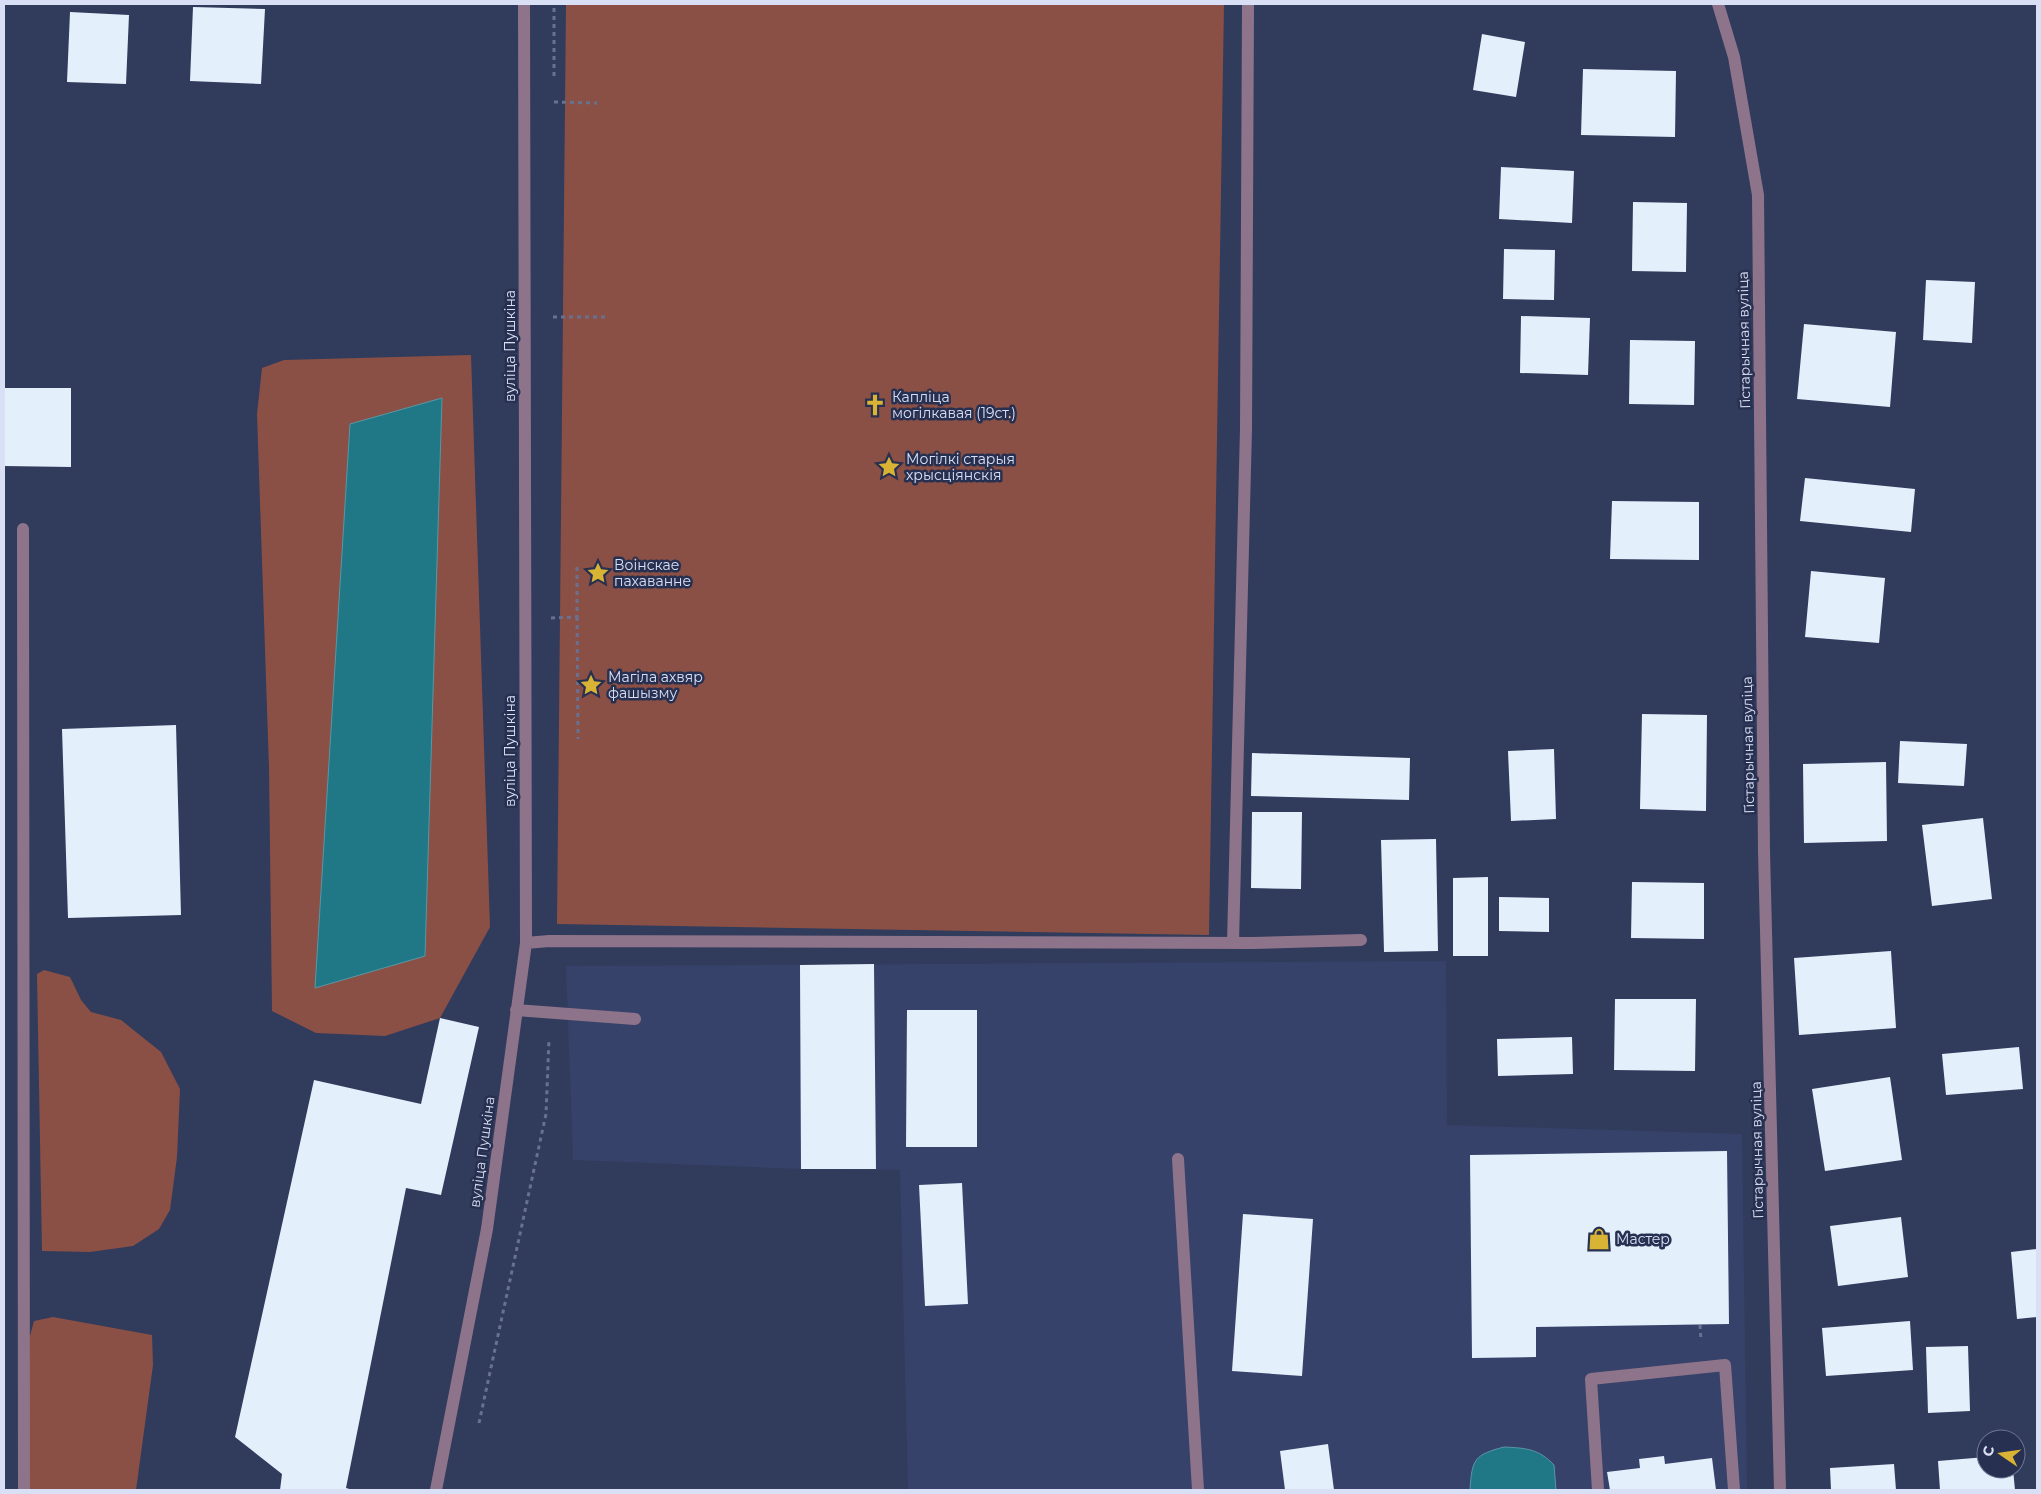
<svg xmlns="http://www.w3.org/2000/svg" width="2041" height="1494" font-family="Montserrat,sans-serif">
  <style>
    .built { fill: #37426a }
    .green { fill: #8b5045 }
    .water { fill: #207886; stroke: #5897a7 }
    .building { fill: #e4effc }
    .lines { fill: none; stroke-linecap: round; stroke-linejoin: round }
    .path { stroke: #68718f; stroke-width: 3; stroke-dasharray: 4 4; stroke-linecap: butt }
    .minor { stroke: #8e748a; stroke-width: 12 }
    .labels { text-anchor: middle; stroke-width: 5; stroke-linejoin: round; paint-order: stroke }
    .street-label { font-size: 14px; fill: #d9e0f5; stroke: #273050 }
    .poi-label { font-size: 14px; fill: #d9e0f5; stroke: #273050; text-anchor: start }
  </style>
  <rect width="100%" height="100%" fill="#313b5c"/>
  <path class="built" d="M1446,961L1447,1125L1742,1134L1747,1490H908L900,1170L801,1169L573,1160L566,966Z"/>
  <path class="green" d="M566,4H1224L1209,935L557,924Z
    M471,355L490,927L440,1018L385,1036L316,1033L272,1011L269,767L257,414L262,368L284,360Z
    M44,970L70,977L81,1000L91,1012L121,1020L161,1052L180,1089L177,1157L170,1210L159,1229L133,1246L90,1252L42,1251L37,974Z
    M53,1317L152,1335L153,1365L136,1490H29L28,1343L34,1321Z"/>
  <path class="water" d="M442,398L425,956L315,988L350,424Z
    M1504,1447C1526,1448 1539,1449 1554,1465L1556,1490H1470C1472,1459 1474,1455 1504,1447Z"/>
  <path class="building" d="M193,7L265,9L261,84L190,81Z
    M70,12L129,15L126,84L67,82Z
    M1482,34L1525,42L1516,97L1473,90Z
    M1583,69L1676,71L1675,137L1581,135Z
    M1501,167L1574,171L1572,223L1499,219Z
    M1633,202L1687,203L1686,272L1632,271Z
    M1504,249L1555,250L1554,300L1503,299Z
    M1926,280L1975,282L1972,343L1923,340Z
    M1521,316L1590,318L1588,375L1520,373Z
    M1804,324L1896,332L1890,407L1797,399Z
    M1630,340L1695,341L1694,405L1629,404Z
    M4,388H71V467L4,466Z
    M1805,478L1915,489L1911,532L1800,521Z
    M1612,501L1699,502V560L1610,559Z
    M1811,571L1885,578L1879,643L1805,637Z
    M1642,714L1707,715L1706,811L1640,809Z
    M176,725L181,915L68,918L62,729Z
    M1900,741L1967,744L1964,786L1898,783Z
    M1554,749L1556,819L1511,821L1508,751Z
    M1252,753L1410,758L1409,800L1251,796Z
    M1886,762L1887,841L1804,843L1803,764Z
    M1252,812H1302L1301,889L1251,888Z
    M1983,818L1992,899L1932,906L1922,825Z
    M1436,839L1438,951L1384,952L1381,840Z
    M1488,877V956H1453V878Z
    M1632,882L1704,883V939L1631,938Z
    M1499,897L1549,898V932L1499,931Z
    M1891,951L1896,1028L1799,1035L1794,958Z
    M874,964L876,1169H801L800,965Z
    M1615,999H1696L1695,1071L1614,1070Z
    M907,1010H977V1147H906Z
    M440,1018L479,1027L441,1195L406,1188L346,1488L353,1490H280L282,1474L235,1437L314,1080L421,1104Z
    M1572,1037L1573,1074L1498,1076L1497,1039Z
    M2019,1047L2023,1089L1946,1095L1942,1054Z
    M1890,1077L1902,1160L1825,1171L1812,1089Z
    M1727,1151L1729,1324L1536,1327V1357L1472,1358L1470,1155Z
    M962,1183L968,1304L925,1306L919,1185Z
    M1243,1214L1313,1219L1302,1376L1232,1371Z
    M1901,1217L1908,1277L1838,1286L1830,1226Z
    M2037,1249V1317L2017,1319L2011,1252Z
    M1910,1321L1913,1370L1826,1376L1822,1328Z
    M1968,1346L1970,1411L1928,1413L1926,1347Z
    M1328,1444L1334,1490H1285L1280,1451Z
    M1664,1456L1665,1464L1712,1458L1716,1490H1610L1607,1472L1640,1468L1639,1459Z
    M1986,1457V1469H2013L2015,1490H1940L1938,1461Z
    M1894,1464L1896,1490H1831L1830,1468Z"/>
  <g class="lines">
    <path class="path" d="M554,76V4
      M554,102L597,103
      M553,317H605
      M577,617L578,739
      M551,618L577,617V566
      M1700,1325L1701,1341
      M479,1423L546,1114L549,1039"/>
    <path class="minor" d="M1718,4L1734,57L1758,195L1764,851L1780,1490
      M23,529L24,1490
      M526,943L549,941L1252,943L1361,940
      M1233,943L1246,429L1248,4
      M516,1010L635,1019
      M1178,1159L1198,1490
      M436,1490L487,1229L526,943L524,4
      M1598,1490L1591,1379L1725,1365L1734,1490"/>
  </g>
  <defs>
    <g id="church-bare" transform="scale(1.725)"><path d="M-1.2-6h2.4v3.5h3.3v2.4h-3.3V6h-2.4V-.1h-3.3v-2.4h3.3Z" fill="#d9b334" stroke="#273050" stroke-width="2.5" paint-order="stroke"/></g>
    <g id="sight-bare" transform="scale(1.725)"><path d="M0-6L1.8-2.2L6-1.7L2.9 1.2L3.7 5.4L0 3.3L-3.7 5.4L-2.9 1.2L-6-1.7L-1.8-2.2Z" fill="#d9b334" stroke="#273050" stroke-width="2.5" paint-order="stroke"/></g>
    <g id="shop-bare" transform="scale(1.725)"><path d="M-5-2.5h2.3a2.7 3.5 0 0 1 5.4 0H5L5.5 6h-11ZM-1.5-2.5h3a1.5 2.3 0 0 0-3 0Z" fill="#d9b334" stroke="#273050" stroke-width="2.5" paint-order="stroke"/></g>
  </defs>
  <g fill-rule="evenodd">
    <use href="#church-bare" x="875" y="405"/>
    <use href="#sight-bare" x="889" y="467"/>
    <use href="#sight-bare" x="598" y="573"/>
    <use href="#sight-bare" x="591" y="685"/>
    <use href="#shop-bare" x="1599" y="1239"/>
  </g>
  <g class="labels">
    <g class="street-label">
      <text transform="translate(1744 340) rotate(-91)" y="5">Гістарычная вуліца</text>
      <text transform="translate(510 346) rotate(-90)" y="5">вуліца Пушкіна</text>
      <text transform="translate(1748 745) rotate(-91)" y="5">Гістарычная вуліца</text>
      <text transform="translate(510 751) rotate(-90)" y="5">вуліца Пушкіна</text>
      <text transform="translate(1757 1150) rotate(-91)" y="5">Гістарычная вуліца</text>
      <text transform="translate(482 1152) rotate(-82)" y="5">вуліца Пушкіна</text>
    </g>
    <g class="poi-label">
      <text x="892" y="402">Капліца<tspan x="892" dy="16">могілкавая (19ст.)</tspan></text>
      <text x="906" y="464">Могілкі старыя<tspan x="906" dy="16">хрысціянскія</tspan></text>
      <text x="614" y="570">Воінскае<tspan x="614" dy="16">пахаванне</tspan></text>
      <text x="608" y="682">Магіла ахвяр<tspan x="608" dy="16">фашызму</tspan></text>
      <text x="1616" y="1244">Мастер</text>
    </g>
  </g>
  <rect width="2041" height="1494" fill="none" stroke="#d9e0f5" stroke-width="10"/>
  <g transform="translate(2001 1454) rotate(283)"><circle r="24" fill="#273050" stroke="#6e7692"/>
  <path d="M0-4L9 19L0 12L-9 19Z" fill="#d9b334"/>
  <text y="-8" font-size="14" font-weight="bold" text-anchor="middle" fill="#d9e0f5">С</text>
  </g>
</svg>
